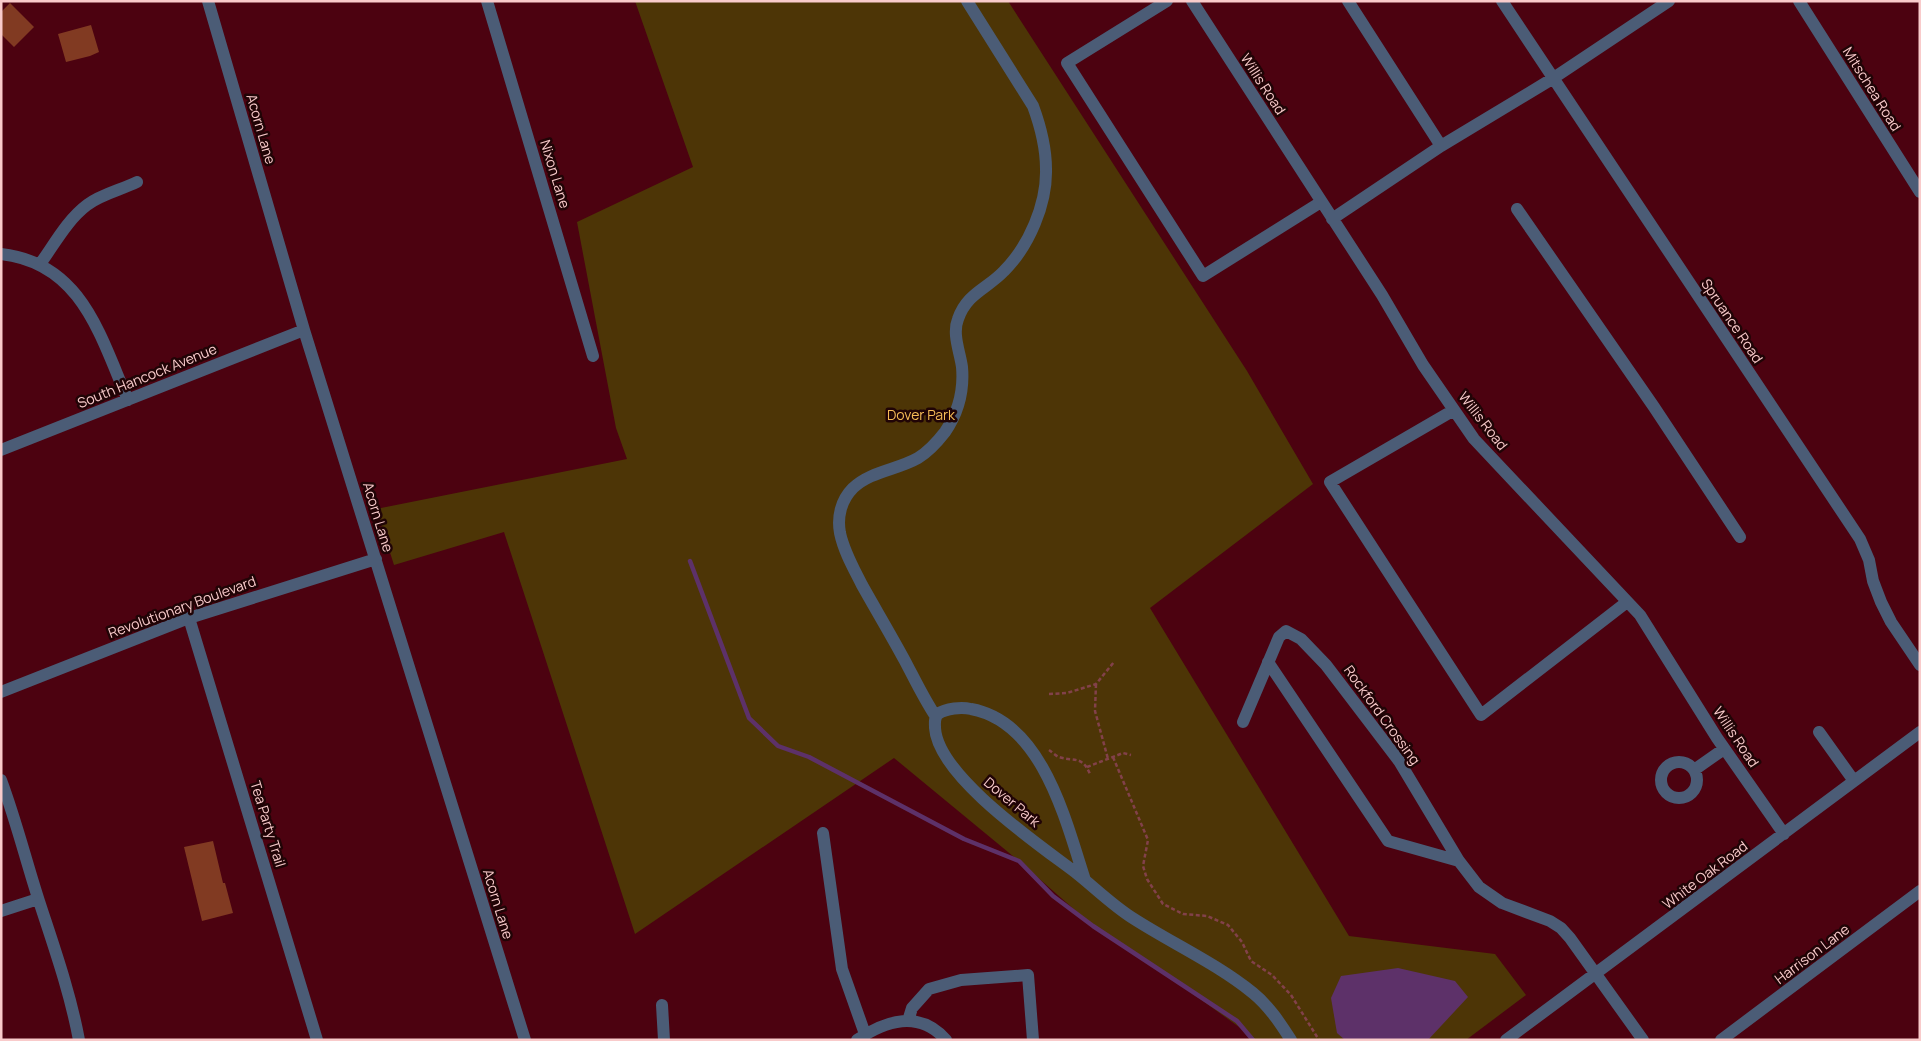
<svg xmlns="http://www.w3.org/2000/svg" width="1921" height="1041" font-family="Manrope,sans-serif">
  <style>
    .green { fill: #4d3506 }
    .water { fill: #5d3169 }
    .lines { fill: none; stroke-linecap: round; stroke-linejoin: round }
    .stream { stroke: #5d3169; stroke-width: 4.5 }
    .building { fill: #813a22 }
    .path { stroke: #82414a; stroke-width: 2.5; stroke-dasharray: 4 2.5; stroke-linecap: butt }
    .minor { stroke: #4b5c76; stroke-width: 12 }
    .labels { text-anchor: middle; stroke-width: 5; stroke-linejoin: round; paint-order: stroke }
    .street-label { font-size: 14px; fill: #f9cbcb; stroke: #200406 }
    .park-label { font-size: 14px; fill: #f7bd57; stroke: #200406 }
  </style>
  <rect width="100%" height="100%" fill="#4c0210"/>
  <path class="green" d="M635,1H1008L1247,371L1313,484L1150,608L1349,936L1495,954L1526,995L1466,1040H1251L1246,1032L1171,978L1093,926L1019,861L894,758L635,934L504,532L394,565L376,509L627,459L616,428L577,222L693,167Z"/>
  <path class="water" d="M1398,968L1455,981L1468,997L1428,1040H1345L1337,1033L1331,998L1341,976Z"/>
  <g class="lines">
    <path class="stream" d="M690,561L749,718L778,746L809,757L964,839L1019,861L1053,896L1093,926L1237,1021L1253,1040"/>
  </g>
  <path class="building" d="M10,3L34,27L14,47L1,34V12Z
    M91,25L99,52L90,56L66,62L58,34Z
    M213,841L223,883H225L233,913L202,921L184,847Z"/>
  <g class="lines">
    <path class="path" d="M1096,684L1095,711L1108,759
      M1049,694L1067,693L1096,684L1114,662
      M1049,750C1052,752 1056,756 1059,757C1074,762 1082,755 1090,774
      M1113,757L1148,840L1143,866L1147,879L1163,904L1183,914L1207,916L1228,925L1242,942L1251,961L1272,975L1291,995L1319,1040
      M1087,767L1123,753L1131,755"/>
    <path class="minor" d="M208,1L304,330L525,1040
      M487,1L593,356
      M1167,1L1067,63L1203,276L1321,202
      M1192,1L1382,295L1423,365L1474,439L1640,615L1717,738L1784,834
      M1348,1L1441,146
      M1502,1L1860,539L1869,560L1873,581L1881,602L1891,622L1920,665
      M1799,1L1920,192
      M1517,209L1654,407L1740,537
      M1332,219L1441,146L1552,79L1669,1
      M1,254C82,263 100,336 128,400
      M40,264C54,245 67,220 87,205C101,194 121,190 137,182
      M1454,410L1330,482L1481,715L1627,602
      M1,450L304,330
      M189,618L317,1040
      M1268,662L1388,841L1459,861
      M1,692L189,618L376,559
      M936,717C924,699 915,680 905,661C891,635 876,610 862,585C854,569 844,552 840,533C837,517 841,500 853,488C871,471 897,470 918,458C928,452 938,441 945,432C958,413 964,390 962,367C960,352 952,334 958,319C967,293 987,289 1004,271C1029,246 1047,204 1046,169C1046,148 1040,125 1033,106L967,1
      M1243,722L1279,637L1286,631L1301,639L1326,665L1399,761L1459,861L1479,887L1502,903L1550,921L1561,928L1570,938L1643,1040
      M1819,732L1854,781
      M1661 780a18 18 0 1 1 36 0a18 18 0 1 1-36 0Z
      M1694,770L1724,749
      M1,780C16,820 26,861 39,901C54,947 70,992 79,1040
      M823,833L842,969L865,1034
      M1085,880C1066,822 1043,722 971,709C962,707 946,708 938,714C934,718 935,723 935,728C938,776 1038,844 1075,872C1094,887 1111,904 1131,917C1171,943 1216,963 1253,993C1269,1006 1280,1023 1291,1040
      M1,911L38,899
      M662,1005L664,1040
      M908,1021L912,1008L929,989L961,980L1028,975L1033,1040
      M857,1040C886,1020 920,1010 946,1040
      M1506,1040L1920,732
      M1721,1040L1920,891"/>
  </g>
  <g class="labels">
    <g class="street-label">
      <text transform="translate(1263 84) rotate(57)" y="5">Willis Road</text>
      <text transform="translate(1872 89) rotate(58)" y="5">Mitschea Road</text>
      <text transform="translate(261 129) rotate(74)" y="5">Acorn Lane</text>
      <text transform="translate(555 174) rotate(73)" y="5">Nixon Lane</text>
      <text transform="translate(1732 321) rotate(56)" y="5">Spruance Road</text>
      <text transform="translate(147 376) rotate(-22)" y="5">South Hancock Avenue</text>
      <text transform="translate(1483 421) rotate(52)" y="5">Willis Road</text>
      <text transform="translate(378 517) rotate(73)" y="5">Acorn Lane</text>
      <text transform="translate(182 607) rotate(-20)" y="5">Revolutionary Boulevard</text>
      <text transform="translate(1382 715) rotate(54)" y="5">Rockford Crossing</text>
      <text transform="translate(1736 737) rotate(56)" y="5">Willis Road</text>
      <text transform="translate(1012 802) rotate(40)" y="5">Dover Park</text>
      <text transform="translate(268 824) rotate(73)" y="5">Tea Party Trail</text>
      <text transform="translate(1705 875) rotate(-37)" y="5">White Oak Road</text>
      <text transform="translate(498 904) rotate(73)" y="5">Acorn Lane</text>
      <text transform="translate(1812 954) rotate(-37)" y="5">Harrison Lane</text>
    </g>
    <g class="park-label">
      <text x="921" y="420">Dover Park</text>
    </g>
  </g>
  <rect width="1921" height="1041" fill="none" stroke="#f9cbcb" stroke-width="5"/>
</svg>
